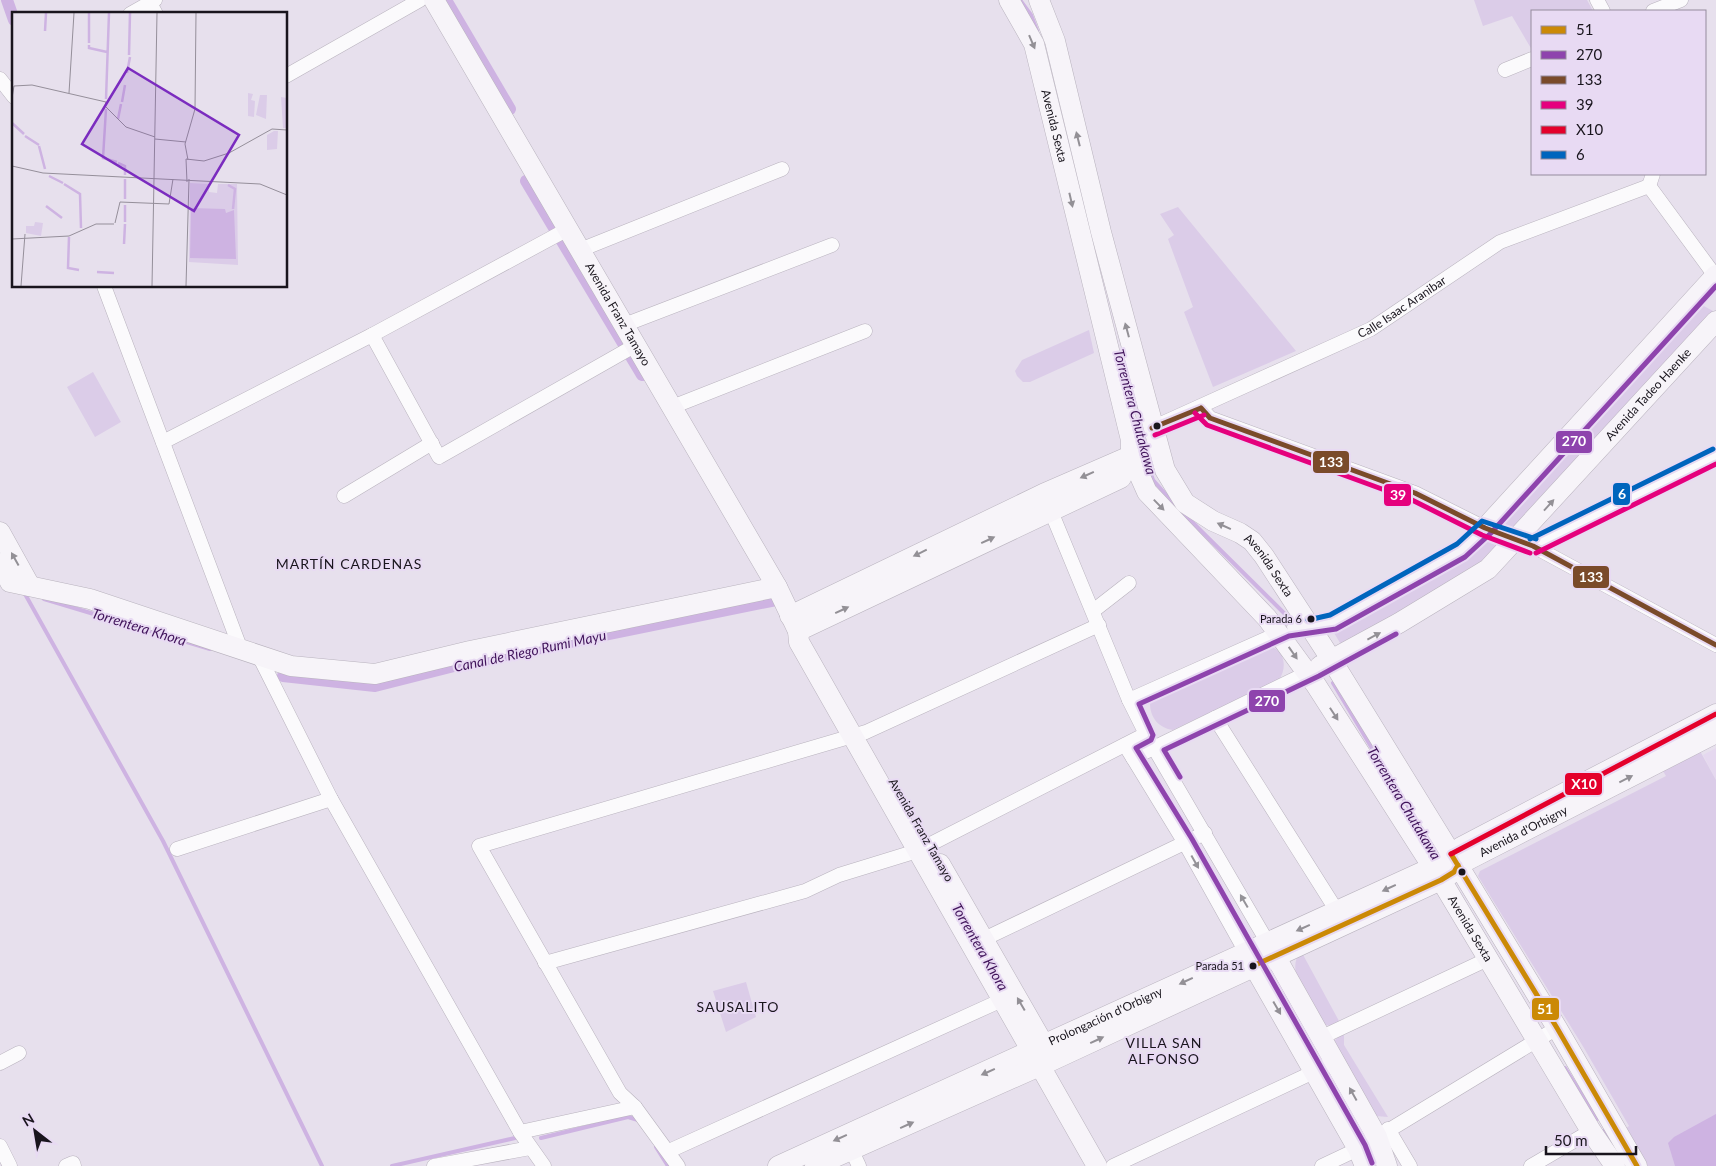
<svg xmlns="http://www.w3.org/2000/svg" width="1716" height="1166" font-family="Lato,sans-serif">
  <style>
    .built { fill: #e5d8ef }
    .green { fill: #dbcce8 }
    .water { fill: #ceb3e2 }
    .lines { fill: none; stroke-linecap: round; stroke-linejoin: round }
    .stream { stroke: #ceb3e2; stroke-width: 4 }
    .canal { stroke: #ceb3e2; stroke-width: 12 }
    .street-casing { stroke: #b9b3be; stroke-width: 15 }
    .secondary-casing { stroke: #b9b3be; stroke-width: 21 }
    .street { stroke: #fbfafc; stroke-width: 14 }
    .secondary { stroke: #f7f4f9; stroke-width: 20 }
    .bus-1-casing { stroke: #e8daf3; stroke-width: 9 }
    .bus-2-casing { stroke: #e8daf3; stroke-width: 9 }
    .bus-3-casing { stroke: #e8daf3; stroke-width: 9 }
    .bus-4-casing { stroke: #e8daf3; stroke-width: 9 }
    .bus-5-casing { stroke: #e8daf3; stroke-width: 9 }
    .bus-6-casing { stroke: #e8daf3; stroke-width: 9 }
    .bus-1 { stroke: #cb8906; stroke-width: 5 }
    .bus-2 { stroke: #8e44ad; stroke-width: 5 }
    .bus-3 { stroke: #7a4b2a; stroke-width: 5 }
    .bus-4 { stroke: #e5007d; stroke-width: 5 }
    .bus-5 { stroke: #e4002b; stroke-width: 5 }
    .bus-6 { stroke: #0065bd; stroke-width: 5 }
    .oneway { fill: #939096 }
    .oneway2 { fill: #959398 }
    .bus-dot { fill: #19151d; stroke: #e8daf3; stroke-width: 2 }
    .labels { text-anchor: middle; stroke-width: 4; stroke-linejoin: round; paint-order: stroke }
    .bus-label { font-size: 11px; fill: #19151d; stroke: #e8daf3; text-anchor: end }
    .street-label { font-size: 12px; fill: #19151d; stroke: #e8daf3 }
    .water-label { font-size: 14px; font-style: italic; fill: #41145b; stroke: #e8daf3 }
    .neighbourhood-label { font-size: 14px; letter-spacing: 1px; fill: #19151d; stroke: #e8daf3 }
    .inset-river { fill: none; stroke: #ceb3e2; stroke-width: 2.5 }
    .inset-road { fill: none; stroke: #958f9a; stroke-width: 1 }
    .view { fill: #7b2cbf; fill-opacity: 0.15; stroke: #7b2cbf; stroke-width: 2.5 }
    .inset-edge { fill: none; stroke: #19151d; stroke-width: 2.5 }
    .line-badge { stroke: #e8daf3; stroke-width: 2 }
    .badge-label { font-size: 14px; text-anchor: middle; font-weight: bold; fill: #fff }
  </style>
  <rect width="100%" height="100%" fill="#e7e0ed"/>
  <path class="built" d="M1716,748V780L1703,755Z"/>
  <path class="green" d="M1474,0H1587L1593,11H1532V50L1512,16L1483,26Z
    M1178,207L1296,351L1213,387L1184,312L1193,307L1168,239L1174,235L1160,214Z
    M1702,305L1713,311L1518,528L1503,525L1506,516Z
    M1089,330L1094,353L1030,382H1023L1017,376L1015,371L1022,360Z
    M93,372L121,422L95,437L67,387Z
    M1486,541L1500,547L1473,573L1342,646L1331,628Z
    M1263,646C1283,645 1289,665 1279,680L1173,730C1159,728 1150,718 1150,703L1157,693Z
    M1700,751L1716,780V1166H1648L1626,1128L1629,1126L1584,1048L1478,876L1480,871L1666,776L1663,771Z
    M1301,951L1339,1021L1330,1026L1323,1024C1312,1005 1283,972 1301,951Z
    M1274,970L1321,1054L1314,1058L1266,973Z
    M746,982L756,1017L726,1032L713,991Z
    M1344,1032V1045L1388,1117L1376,1116L1334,1041Z
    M1329,1073H1333L1364,1129L1361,1132H1356L1326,1076Z"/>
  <path class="water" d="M1716,1114V1166H1675L1668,1143L1674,1137Z"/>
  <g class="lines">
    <path class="stream" d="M1020,0L1031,15L1037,31
      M1144,455L1153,480L1176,506
      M1183,513L1290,619
      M25,594L163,841L322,1166
      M44,599L210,649
      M1333,683L1427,840
      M1565,1068L1597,1119
      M1604,1131L1615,1148
      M541,1138L628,1117L638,1120
      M656,1147L668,1166
      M392,1166L515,1138"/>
    <path class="canal" d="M7,0L14,20
      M446,0L510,109
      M526,181L642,375
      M283,676L375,686L462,664L776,600L770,590"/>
    <g class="street-casing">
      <g id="street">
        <path d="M1597,0L1603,11"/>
        <path d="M150,3L156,14"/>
        <path d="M1653,11L1681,0"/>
        <path d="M130,14L155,0"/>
        <path d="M1505,70L1532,59"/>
        <path d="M286,76L420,0"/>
        <path d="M0,79L14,97"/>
        <path d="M1649,186L1716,277"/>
        <path d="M1649,186L1653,174"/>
        <path d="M580,250L782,169"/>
        <path d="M104,286L241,650"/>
        <path d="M624,325L832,245"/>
        <path d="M372,335L439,457L629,349L634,343"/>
        <path d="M672,407L865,331"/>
        <path d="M1201,408L1210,418L1415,493L1485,528L1533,546L1716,645"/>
        <path id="s1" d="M1152,428L1371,329L1500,242L1649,186"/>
        <path d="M163,442L372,335L568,229"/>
        <path d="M344,496L432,443"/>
        <path d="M1048,504L1129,700L1146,734L1268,943"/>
        <path d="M1533,546L1716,456"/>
        <path d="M1093,611L1129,583"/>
        <path d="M258,654L331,799L520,1132L544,1166"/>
        <path d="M1129,700L1279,633"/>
        <path d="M1215,718L1342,919"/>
        <path d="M1125,745L1185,843L1247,954"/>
        <path d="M1133,758L1307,673"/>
        <path d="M177,849L331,799"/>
        <path d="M984,939L1205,833"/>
        <path d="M545,963L805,891L839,875L917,851L1146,734"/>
        <path d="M1322,1037L1488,959"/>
        <path d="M0,1063L19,1053"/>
        <path d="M1388,1129L1410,1166"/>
        <path d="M520,1132L635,1107"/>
        <path d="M0,1146L10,1166"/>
        <path d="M851,1149L859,1166"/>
        <path d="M669,1151L1002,1000"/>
        <path d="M66,1166L73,1163L74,1166"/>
        <path d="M434,1166L530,1148"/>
        <path d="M678,1166L635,1107L620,1093L479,846L866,732L1099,625"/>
        <path d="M1113,1166L1335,1062"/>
        <path d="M1322,1166L1358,1149L1557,1028"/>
        <path d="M1531,1166L1591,1131"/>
      </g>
    </g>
    <g class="secondary-casing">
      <g id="secondary">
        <path id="s2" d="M434,0L777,587L798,631L799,642L1097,1166"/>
        <path id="s3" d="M1009,0L1034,44L1131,440V456L1147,492L1267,618L1316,685L1441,880L1591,1131L1615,1166"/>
        <path id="s4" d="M1039,0L1055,41L1101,232L1165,470L1185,503L1213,521L1240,533L1252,541L1264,556L1331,659L1458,865L1557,1028L1637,1166"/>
        <path d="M0,532L30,586"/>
        <path d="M0,563L10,582L90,599L291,666L375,674L470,651L777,587"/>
        <path d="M790,616L1043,494L1142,451"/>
        <path d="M1297,627H1310L1333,622L1461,550L1485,528L1716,275"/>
        <path d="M798,631L1121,478L1131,456"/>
        <path id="s5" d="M1320,666L1399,623L1488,569L1716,321"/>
        <path d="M940,864L1051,1057"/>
        <path d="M1269,945L1377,1137L1387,1166"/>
        <path d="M1247,954L1358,1149L1365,1166"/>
        <path id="s6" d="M778,1166L1433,867L1446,861L1461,847L1716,714"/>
        <path id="s7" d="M815,1166L1053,1060L1441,880L1454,872L1458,865L1716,733"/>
      </g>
    </g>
    <use href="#street" class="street"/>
    <use href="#secondary" class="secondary"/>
    <g class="bus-1-casing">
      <path id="bus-1" d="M1451,854L1557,1028L1637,1166
        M1253,966L1441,880L1454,872L1458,865"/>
    </g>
    <g class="bus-2-casing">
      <path id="bus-2" d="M1180,777L1164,750L1319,676L1396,634
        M1372,1163L1365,1145L1192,839L1136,748L1151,740L1153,735L1139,704L1289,636L1336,629L1465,557L1491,533L1716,286"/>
    </g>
    <g class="bus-3-casing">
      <path id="bus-3" d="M1201,408L1210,418L1415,493L1485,528L1533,546L1716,645
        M1152,428L1201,408"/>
    </g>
    <g class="bus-4-casing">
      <path id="bus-4" d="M1195,413L1207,425L1412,500L1482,535L1530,553
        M1155,435L1204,415
        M1536,553L1716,464"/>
    </g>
    <g class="bus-5-casing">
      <path id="bus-5" d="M1451,854L1716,714"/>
    </g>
    <g class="bus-6-casing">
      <path id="bus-6" d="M1530,539L1713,449
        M1308,620L1330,615L1457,544L1482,521L1536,539"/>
    </g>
    <use href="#bus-1" class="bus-1"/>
    <use href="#bus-2" class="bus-2"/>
    <use href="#bus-3" class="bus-3"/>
    <use href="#bus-4" class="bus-4"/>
    <use href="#bus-5" class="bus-5"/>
    <use href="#bus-6" class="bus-6"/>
  </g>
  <defs><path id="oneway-solid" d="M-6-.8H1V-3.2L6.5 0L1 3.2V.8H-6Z" transform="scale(1.25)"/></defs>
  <g class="oneway">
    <use href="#oneway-solid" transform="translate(1032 42) rotate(67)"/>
    <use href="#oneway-solid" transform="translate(1078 139) rotate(-104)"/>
    <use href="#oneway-solid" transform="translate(1071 200) rotate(77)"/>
    <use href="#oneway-solid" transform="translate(1127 330) rotate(-105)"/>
    <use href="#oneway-solid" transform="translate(1087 475) rotate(156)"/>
    <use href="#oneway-solid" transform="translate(1159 505) rotate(46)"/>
    <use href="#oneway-solid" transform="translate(1549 505) rotate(-48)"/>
    <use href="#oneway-solid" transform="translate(1224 526) rotate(-156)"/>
    <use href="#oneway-solid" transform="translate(988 540) rotate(-25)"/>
    <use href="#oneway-solid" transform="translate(920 553) rotate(154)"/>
    <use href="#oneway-solid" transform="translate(15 559) rotate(-119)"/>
    <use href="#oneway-solid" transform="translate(842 610) rotate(-25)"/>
    <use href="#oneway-solid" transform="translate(1374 636) rotate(-28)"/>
    <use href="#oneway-solid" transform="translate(1293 653) rotate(55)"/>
    <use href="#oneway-solid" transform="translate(1334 714) rotate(57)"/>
    <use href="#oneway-solid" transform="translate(1626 779) rotate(-27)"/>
    <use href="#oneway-solid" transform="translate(1389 888) rotate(155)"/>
    <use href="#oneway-solid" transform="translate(1303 928) rotate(156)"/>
    <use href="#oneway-solid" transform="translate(1186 981) rotate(155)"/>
    <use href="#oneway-solid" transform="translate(1021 1004) rotate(-120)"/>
    <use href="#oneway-solid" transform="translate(1277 1008) rotate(60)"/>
    <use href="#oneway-solid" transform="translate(1097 1040) rotate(-25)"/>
    <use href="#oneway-solid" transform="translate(988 1072) rotate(156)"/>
    <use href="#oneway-solid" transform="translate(1353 1094) rotate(-119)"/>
    <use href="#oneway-solid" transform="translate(907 1125) rotate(-24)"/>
    <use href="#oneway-solid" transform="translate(840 1138) rotate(156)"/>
  </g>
  <g class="oneway2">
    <use href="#oneway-solid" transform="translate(1195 862) rotate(61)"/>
    <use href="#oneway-solid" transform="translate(1244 901) rotate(-120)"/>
  </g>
  <g class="bus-dot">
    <circle cx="1157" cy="426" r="4.5"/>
    <circle cx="1311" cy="619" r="4.5"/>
    <circle cx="1462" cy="872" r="4.5"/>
    <circle cx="1253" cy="966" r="4.5"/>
  </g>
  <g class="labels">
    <g class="bus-label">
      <text x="1302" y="623">Parada 6</text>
      <text x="1244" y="970">Parada 51</text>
    </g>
    <g class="street-label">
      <text dy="4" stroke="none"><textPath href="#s3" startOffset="135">Avenida Sexta</textPath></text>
      <text dy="4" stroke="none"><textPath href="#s1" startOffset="278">Calle Isaac Aranibar</textPath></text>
      <text dy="4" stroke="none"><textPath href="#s2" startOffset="364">Avenida Franz Tamayo</textPath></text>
      <text dy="4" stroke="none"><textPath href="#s5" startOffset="431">Avenida Tadeo Haenke</textPath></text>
      <text dy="4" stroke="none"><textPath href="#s4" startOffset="632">Avenida Sexta</textPath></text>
      <text transform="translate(921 830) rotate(60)" y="4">Avenida Franz Tamayo</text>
      <text dy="4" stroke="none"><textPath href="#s7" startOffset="785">Avenida d'Orbigny</textPath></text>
      <text dy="4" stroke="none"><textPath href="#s3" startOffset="1059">Avenida Sexta</textPath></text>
      <text dy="4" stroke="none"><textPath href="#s6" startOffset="360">Prolongación d'Orbigny</textPath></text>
    </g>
    <g class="water-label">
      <text transform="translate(1135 412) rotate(75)" y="5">Torrentera Chutakawa</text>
      <text transform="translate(139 627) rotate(17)" y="5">Torrentera Khora</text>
      <text transform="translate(530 651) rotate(-12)" y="5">Canal de Riego Rumi Mayu</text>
      <text transform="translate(1404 803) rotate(59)" y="5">Torrentera Chutakawa</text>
      <text transform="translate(980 947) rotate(60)" y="5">Torrentera Khora</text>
    </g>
    <g class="neighbourhood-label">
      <text x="349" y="569">MARTÍN CARDENAS</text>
      <text x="738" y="1012">SAUSALITO</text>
      <text x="1164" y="1048">VILLA SAN<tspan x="1164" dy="16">ALFONSO</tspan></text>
    </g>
  </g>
  <g transform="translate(12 12)">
    <rect width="275" height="275" fill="#e7e0ed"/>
    <path d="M236,81L241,82L239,88L243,89L242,105L236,104ZM248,83H255L254,107L244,103ZM269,85L275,86V116H271ZM262,119H266L265,137L255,138V123ZM178,171L197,172V180L205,181L206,172H225L226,253L177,250ZM23,210L31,211L29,224L14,221V214H22Z" fill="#dbcce8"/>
    <path d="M179,196L213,197L214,201L222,198L224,247L178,246Z" fill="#ceb3e2"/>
    <path class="inset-river" d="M77,1V31M33,19L34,1M77,33V36L95,40M117,43L118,1M115,61L118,45M94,87L97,1M110,90L113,73M94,97L91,146L105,150M106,107L109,92M0,111L12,122M13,124L27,133M27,134L33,157M106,151L113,154V163M37,164L51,171M52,172L68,182L69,216M216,173L223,177L221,197M113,187V167M34,194L50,206M113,210V193M57,225L56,256L67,258M112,232L113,212M85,260L102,261"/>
    <path class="inset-road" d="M57,81L62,1M0,86L2,74L20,73L94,90M94,90L93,94L114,115L143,125M143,127L174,130M176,148L173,132L183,97L184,1M0,154L31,161L248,172L275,183M142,166L145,1M175,170L174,147L192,149L217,141L260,117L275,118M103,211L108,190L157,192L161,167M0,227L57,224L84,212H102M9,274L13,222M140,274L142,166M174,274L177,167"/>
    <path class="view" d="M116,56L227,123L182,199L70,132Z"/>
    <rect width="275" height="275" class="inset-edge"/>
  </g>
  <g class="line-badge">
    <rect x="1555" y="430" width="38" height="24" rx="5" fill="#8e44ad"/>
    <rect x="1312" y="450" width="38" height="24" rx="5" fill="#7a4b2a"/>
    <rect x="1612" y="482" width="19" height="24" rx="5" fill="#0065bd"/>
    <rect x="1383" y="483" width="29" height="24" rx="5" fill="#e5007d"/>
    <rect x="1572" y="565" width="38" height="24" rx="5" fill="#7a4b2a"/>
    <rect x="1248" y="689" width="38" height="24" rx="5" fill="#8e44ad"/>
    <rect x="1564" y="772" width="39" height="24" rx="5" fill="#e4002b"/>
    <rect x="1531" y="997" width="29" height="24" rx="5" fill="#cb8906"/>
  </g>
  <g class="badge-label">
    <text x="1574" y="446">270</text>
    <text x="1331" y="467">133</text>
    <text x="1622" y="499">6</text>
    <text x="1398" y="500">39</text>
    <text x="1591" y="582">133</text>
    <text x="1267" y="706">270</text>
    <text x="1584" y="789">X10</text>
    <text x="1545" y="1014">51</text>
  </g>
  <rect x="1531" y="10" width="175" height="165" fill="#e8daf3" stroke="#958b9d"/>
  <rect x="1541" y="26" width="25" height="8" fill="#cb8906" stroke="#958b9d"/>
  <text x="1576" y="35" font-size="15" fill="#19151d">51</text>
  <rect x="1541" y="51" width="25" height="8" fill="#8e44ad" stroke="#958b9d"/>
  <text x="1576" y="60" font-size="15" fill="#19151d">270</text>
  <rect x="1541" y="76" width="25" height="8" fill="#7a4b2a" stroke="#958b9d"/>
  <text x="1576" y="85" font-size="15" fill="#19151d">133</text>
  <rect x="1541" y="101" width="25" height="8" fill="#e5007d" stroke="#958b9d"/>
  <text x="1576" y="110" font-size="15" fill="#19151d">39</text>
  <rect x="1541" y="126" width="25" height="8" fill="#e4002b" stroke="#958b9d"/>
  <text x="1576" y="135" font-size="15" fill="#19151d">X10</text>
  <rect x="1541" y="151" width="25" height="8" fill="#0065bd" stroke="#958b9d"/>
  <text x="1576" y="160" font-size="15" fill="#19151d">6</text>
  <g transform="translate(35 1131) rotate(329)" stroke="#e8daf3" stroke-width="4" paint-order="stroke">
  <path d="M0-4L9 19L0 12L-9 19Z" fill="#19151d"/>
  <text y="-8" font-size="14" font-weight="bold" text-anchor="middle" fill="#19151d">N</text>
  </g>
  <path d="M1546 1146v8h90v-8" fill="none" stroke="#19151d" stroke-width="2.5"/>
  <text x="1554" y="1146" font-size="15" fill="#19151d" stroke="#e8daf3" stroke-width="4" paint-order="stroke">50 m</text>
</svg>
